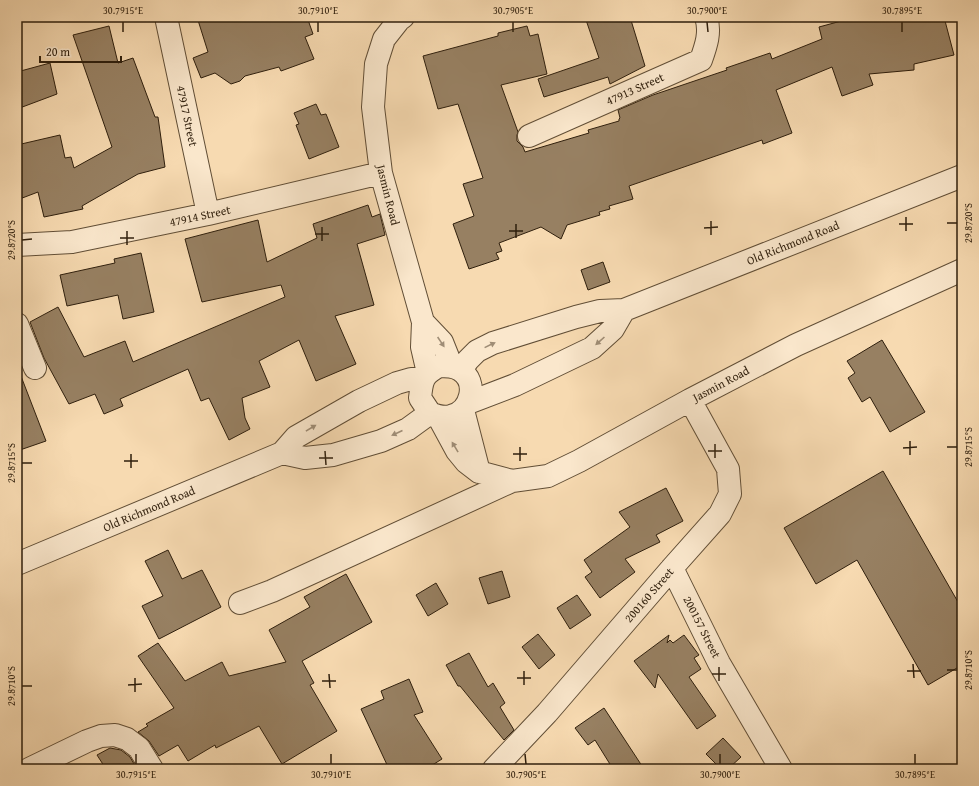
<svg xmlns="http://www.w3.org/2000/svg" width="979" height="786" font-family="'Gentium Book Plus',serif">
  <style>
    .building { fill: #978062; stroke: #2f1f0d }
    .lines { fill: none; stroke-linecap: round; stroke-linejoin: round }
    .minor-casing { stroke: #614e36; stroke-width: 24 }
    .minor { stroke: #fae7cc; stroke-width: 22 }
    .oneway { fill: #9f8d76 }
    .ticks { fill: none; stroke: #2f1f0d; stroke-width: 1.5 }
    .labels { text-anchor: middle; stroke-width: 3; stroke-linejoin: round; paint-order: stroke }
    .street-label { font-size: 12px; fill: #2f1f0d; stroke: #fae7cc }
    .neatline { fill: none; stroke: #2f1f0d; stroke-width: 1.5 }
    .ticks-label { font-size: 10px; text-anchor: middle; fill: #2f1f0d }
  </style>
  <rect width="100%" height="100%" fill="#f7dab1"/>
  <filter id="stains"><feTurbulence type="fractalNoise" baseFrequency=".005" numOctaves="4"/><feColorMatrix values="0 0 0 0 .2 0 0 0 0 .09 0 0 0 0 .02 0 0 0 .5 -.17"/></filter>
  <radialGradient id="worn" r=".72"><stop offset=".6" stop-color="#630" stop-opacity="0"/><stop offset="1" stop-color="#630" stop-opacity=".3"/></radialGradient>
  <path class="building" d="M197,17H307L313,34L305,37L314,59L281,71L279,67L245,76L240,81L231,84L215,73L201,78L193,58L208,52Z
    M585,17H630L645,66L610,84L608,77L544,97L538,79L599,58Z
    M856,17H944L954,55L914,64V70L869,74L873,85L842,96L832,67L776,90L792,133L763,144L762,140L629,186L633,199L609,206L610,209L599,212L600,215L567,225L561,239L541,227L499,243L502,251L496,253L499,259L469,269L453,224L474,216L463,184L483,178L458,104L438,109L423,56L498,36V33L527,26L530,36L538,34L547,74L501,85L518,132L517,135V141L523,147L525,152L589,133L588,130L619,121V119L620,118L618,110L653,95L727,70L726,68L770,53L772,59L822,39L819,27Z
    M109,26L118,63L133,58L155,117H158L165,167L138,174L82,206L83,209L44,217L38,192L17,200V145L60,135L65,158L71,157L74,168L112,147L73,35Z
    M50,63L57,94L17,109V72Z
    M316,104L321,115L326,114L339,147L309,159L296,125L299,124L294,113Z
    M368,205L372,217L380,214L385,235L357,244L374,305L335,316L356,364L316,381L299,340L259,361L270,387L242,398L245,418L250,429L229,440L209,398L201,401L188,369L120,399L123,406L104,414L95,394L69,404L44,358L30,322L58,307L84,357L125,341L133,362L285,297L281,285L202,302L185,239L258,220L267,262L317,238L313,224Z
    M141,253L154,312L123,319L118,295L67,306L60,275L115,263L114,259Z
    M603,262L610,282L588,290L581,270Z
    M882,340L925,412L890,432L870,397L862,402L848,378L855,373L847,361Z
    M17,371H19L46,441L17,451Z
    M883,471L962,609V665L928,685L857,560L816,584L784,528Z
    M666,488L683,521L656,535L660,542L625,559L635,572L600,598L585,577L592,572L584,560L630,527L619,512Z
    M168,550L182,579L202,570L221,607L159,639L142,606L163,596L145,561Z
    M502,571L510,597L488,604L479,578Z
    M346,574L372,622L302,661L314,683L310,685L337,731L282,764L259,726L216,748L215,745L188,761L178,745L159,756L149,741L138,732L148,726L146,724L174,708L138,656L158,643L185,681L222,662L229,676L286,662L269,630L310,607L304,597Z
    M436,583L448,604L428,616L416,595Z
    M577,595L591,615L570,629L557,608Z
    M538,634L555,655L539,669L522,647Z
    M669,635L667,643L670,640L673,643L684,635L699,655L694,658L701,669L689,677L716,716L697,729L658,674L655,688L634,661Z
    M469,653L488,687L493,683L505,703L500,707L514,730L504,740L460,686H458L446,665Z
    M409,679L423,712L414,715L442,759L426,769H389L361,709L384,699L381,691Z
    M604,708L644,769H613L595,740L588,745L575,728Z
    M723,738L741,757L728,769H721L706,754Z
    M110,748L121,750L130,757L137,769H106L97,755Z"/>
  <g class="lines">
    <g class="minor-casing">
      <path id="minor" d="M166,17L208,214
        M403,17L399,20L384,39L376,64L373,107L381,173L423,322L422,347L428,373
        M529,136L701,60C706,46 711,32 706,17
        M17,245L72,242L208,214L381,173
        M423,322L442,342L452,367
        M17,324L35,368
        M439,366C447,366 454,366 460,370C479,382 471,411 451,416C444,418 437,416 430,413L420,398C422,379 423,375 439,366Z
        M461,370L468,360L477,351L493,343L576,317L600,311L624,310L962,176
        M468,403L515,385L592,348L613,329L624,310
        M463,410L479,472
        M438,416L457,451L466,462L479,472L512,481L548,476L579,461L690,400L796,345L962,270
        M282,453L305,458L333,455L381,441L408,429L430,413
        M17,564L282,453L296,437L359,401L397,383L411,379H423
        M672,568L719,663L781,769
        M240,603L272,591L512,481
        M29,769L87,741L101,736L115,735L127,739L139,748L152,769
        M494,769L547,713L672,568L720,514L730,494L728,469L690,400"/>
    </g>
    <use href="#minor" class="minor"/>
  </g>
  <defs><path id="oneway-solid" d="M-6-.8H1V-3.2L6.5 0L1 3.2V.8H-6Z"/></defs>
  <g class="oneway">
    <use href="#oneway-solid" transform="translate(600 341) rotate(138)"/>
    <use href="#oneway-solid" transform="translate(441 342) rotate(56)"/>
    <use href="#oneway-solid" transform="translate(490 345) rotate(-26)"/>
    <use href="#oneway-solid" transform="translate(311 428) rotate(-31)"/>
    <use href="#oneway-solid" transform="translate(397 433) rotate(156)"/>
    <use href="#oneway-solid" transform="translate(455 447) rotate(-121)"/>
  </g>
  <path class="ticks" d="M123,22V32M318,22V32M513,22V32M707,22L708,32M902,22V32M906,217V231M711,221V235M947,223H957M516,224V238M899,224H913M322,227V241M704,228L718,227M127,231V245M509,231H523M315,234H329M120,238H134M22,240L32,239M910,441V455M715,444V458M520,447V461M947,447H957M903,448L917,447M325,451L326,465M708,451H722M131,454V468M513,454H527M319,458H333M124,461H138M22,463H32M913,664L914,678M719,667V681M947,670H957M524,671V685M907,671H921M329,674L330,688M712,674H726M135,678V692M517,678H531M322,681H336M128,685L142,684M22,686H32M136,754V764M331,754V764M525,754L526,764M720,754V764M915,754V764"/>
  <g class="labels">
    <g class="street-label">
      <text transform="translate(635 89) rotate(-24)" y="4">47913 Street</text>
      <text transform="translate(187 116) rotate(78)" y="4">47917 Street</text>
      <text transform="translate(388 195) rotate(76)" y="4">Jasmin Road</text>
      <text transform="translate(200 216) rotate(-12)" y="4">47914 Street</text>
      <text transform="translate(793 243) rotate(-22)" y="4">Old Richmond Road</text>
      <text transform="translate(721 384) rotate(-28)" y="4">Jasmin Road</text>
      <text transform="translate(149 509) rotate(-23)" y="4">Old Richmond Road</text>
      <text transform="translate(649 595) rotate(-49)" y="4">200160 Street</text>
      <text transform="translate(702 627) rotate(63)" y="4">200157 Street</text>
    </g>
  </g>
  <rect width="979" height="786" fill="none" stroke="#f7dab1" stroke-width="44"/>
  <path d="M40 56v6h81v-6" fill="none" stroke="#2f1f0d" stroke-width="2"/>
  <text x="46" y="56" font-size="12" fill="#2f1f0d" stroke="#fae7cc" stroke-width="3" paint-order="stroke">20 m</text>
  <rect x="22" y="22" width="935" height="742" class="neatline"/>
  <g class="ticks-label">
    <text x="123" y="14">30.7915°E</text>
    <text x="318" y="14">30.7910°E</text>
    <text x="513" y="14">30.7905°E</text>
    <text x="707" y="14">30.7900°E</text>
    <text x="902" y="14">30.7895°E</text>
    <text transform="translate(968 223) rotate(-90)" y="4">29.8720°S</text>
    <text transform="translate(11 240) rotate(-90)" y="4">29.8720°S</text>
    <text transform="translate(968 447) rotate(-90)" y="4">29.8715°S</text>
    <text transform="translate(11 463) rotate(-90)" y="4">29.8715°S</text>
    <text transform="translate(968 670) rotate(-90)" y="4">29.8710°S</text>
    <text transform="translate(11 686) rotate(-90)" y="4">29.8710°S</text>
    <text x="136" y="778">30.7915°E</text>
    <text x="331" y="778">30.7910°E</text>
    <text x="526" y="778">30.7905°E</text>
    <text x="720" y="778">30.7900°E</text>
    <text x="915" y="778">30.7895°E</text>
  </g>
  <rect width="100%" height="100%" filter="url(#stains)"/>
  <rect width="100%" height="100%" fill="url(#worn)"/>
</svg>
